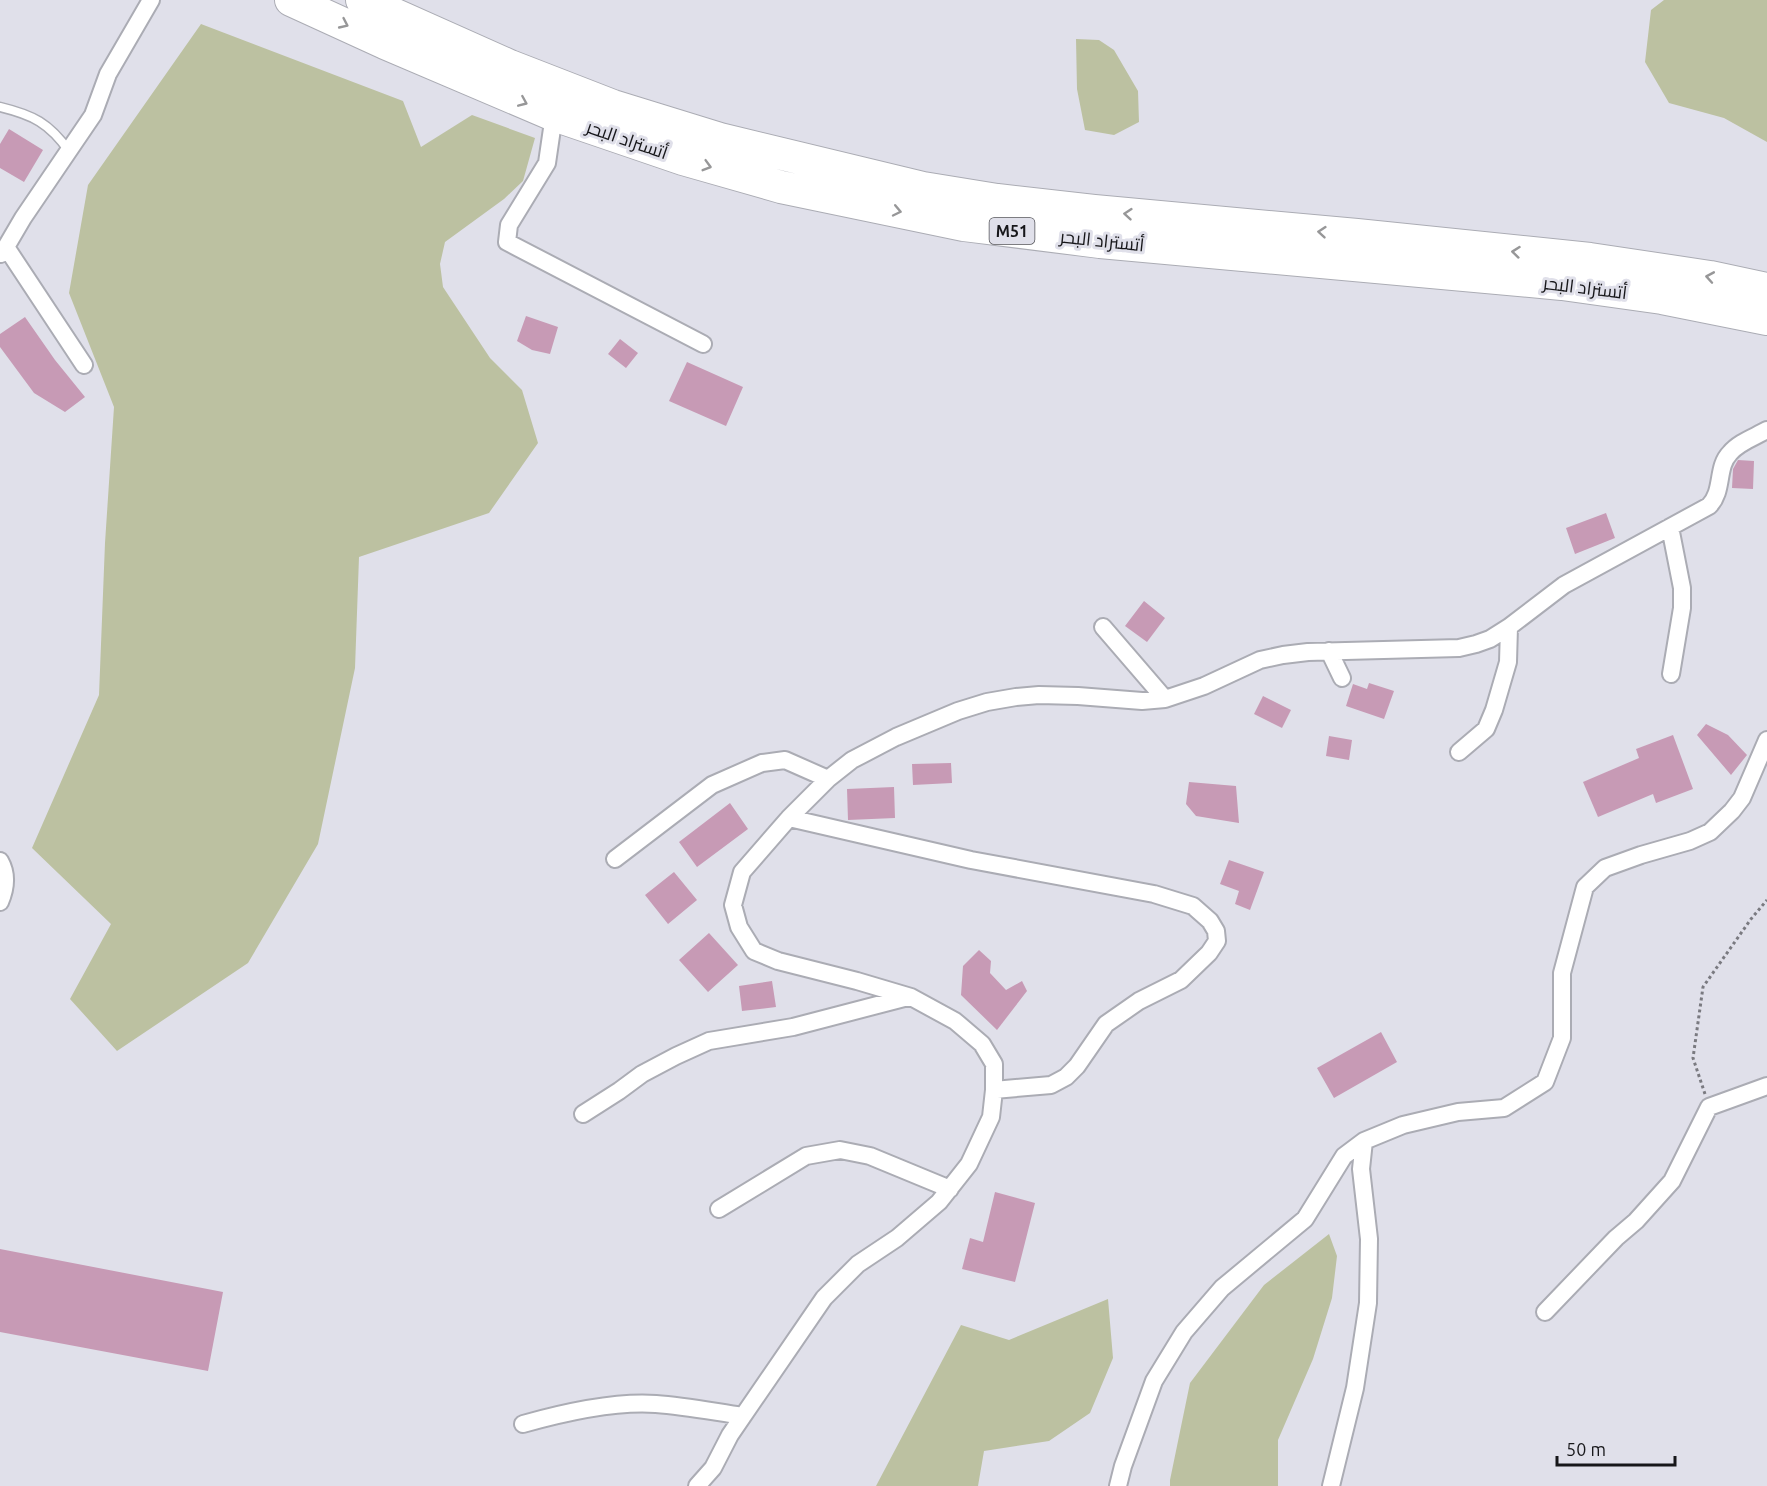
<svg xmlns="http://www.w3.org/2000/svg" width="1767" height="1486" font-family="Ubuntu,Cairo,sans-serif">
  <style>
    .green { fill: #bcc1a1 }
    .building { fill: #c79ab5 }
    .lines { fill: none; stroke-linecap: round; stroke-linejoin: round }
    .service-casing { stroke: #abacb4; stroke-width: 11 }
    .minor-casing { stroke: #abacb4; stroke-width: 20 }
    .motorway-casing { stroke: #abacb4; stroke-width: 34 }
    .path { stroke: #7a7a80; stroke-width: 3; stroke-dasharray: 3 3; stroke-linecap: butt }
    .service { stroke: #fff; stroke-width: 8 }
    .minor { stroke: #fff; stroke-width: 16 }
    .motorway { stroke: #fff; stroke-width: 32 }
    .oneway { stroke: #979798 }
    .labels { text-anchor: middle; stroke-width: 6; stroke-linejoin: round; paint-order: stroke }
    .shield { fill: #e0e0ea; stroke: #535358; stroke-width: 1.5 }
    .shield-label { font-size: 16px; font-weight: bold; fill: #17171a }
    .street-label { font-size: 18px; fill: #17171a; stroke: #e0e0ea }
  </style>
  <rect width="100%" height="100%" fill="#e0e0ea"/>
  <path class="green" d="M1664,0H1767V142L1724,118L1669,103L1645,62L1651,10Z
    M201,24L403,101L421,147L472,115L535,138L523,181L504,199L445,242L440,264L443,287L490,358L522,390L538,443L489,513L359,557L355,668L318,844L248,963L117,1051L70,999L111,924L32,848L99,695L105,543L114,407L69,293L88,185Z
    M1076,39L1099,40L1114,50L1138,91L1139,122L1114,135L1085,130L1077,89Z
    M1329,1234L1337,1256L1332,1298L1313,1359L1278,1440V1486H1170V1480L1190,1383L1264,1285Z
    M1108,1299L1113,1358L1090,1413L1049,1441L984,1451L978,1486H876L961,1325L1009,1340Z"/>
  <path class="building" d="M9,129L43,150L24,182L0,168V144Z
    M526,316L558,327L550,354L532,350L517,341Z
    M25,317L55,360L85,397L65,412L34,393L0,347V334Z
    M620,339L638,353L626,368L608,354Z
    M687,362L743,387L726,426L669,401Z
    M1738,460L1754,461L1753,489L1732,488L1733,469Z
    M1606,513L1615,538L1575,554L1566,528Z
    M1144,601L1165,618L1147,642L1125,626Z
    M1369,683L1394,691L1384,719L1346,706L1353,684L1367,689Z
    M1263,696L1291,710L1282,728L1254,714Z
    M1706,724L1728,735L1747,755L1731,775L1697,735Z
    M1673,735L1693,789L1656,803L1653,794L1598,817L1583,782L1639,758L1636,749Z
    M1329,736L1352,740L1349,760L1326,756Z
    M951,763L952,783L913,785L912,764Z
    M1189,782L1236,786L1239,823L1196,816L1186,804Z
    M894,787L895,818L848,820L847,789Z
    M730,803L748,829L697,867L679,842Z
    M1229,860L1264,872L1250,910L1235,904L1239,891L1220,884Z
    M674,872L697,900L668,924L645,895Z
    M709,933L738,965L708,992L679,960Z
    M979,950L991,961L990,973L1006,990L1022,981L1027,991L997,1030L961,995L963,966Z
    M772,981L776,1007L742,1011L739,986Z
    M1381,1032L1397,1062L1334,1098L1317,1068Z
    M995,1192L1035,1203L1015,1282L962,1269L970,1238L983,1242Z
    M0,1249L223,1292L208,1371L0,1332Z"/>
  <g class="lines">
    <g class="service-casing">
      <path id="service" d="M0,107C33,115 49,123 69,151"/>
    </g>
    <g class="minor-casing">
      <path id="minor" d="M554,115L547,163L509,225L507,242L703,344
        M6,247L23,218L93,115L108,74L151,0
        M1,254L6,247L84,365
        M1670,527L1682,588V608L1671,674
        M1103,627L1165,699
        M1329,651L1342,678
        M1459,752L1486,729L1494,710L1508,662L1509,627
        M789,818L971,860L1154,894L1193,906L1210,921L1216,931L1217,941L1209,953L1181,980L1139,1001L1106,1024L1077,1066L1066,1077L1051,1085L994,1090
        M615,859L712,785L762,763L785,760L828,779
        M0,861C8,875 6,888 0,902
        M583,1114L619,1091L642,1074L676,1056L709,1041L793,1027L908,997
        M719,1209L806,1156L840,1150L870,1156L950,1189
        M1545,1312L1616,1238L1636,1221L1672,1181L1709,1107L1767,1086
        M523,1424C562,1413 616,1401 656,1404C685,1406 715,1412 743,1416
        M697,1486L713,1468L730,1435L824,1298L858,1264L897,1238L939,1202L969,1164L991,1117L994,1090V1064L982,1044L955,1021L911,997L857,981L778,961L754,951L739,927L733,905L742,872L789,818L828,779L852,760L896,737L958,711L987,702L1016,697L1039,695L1078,696L1142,701L1165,699L1204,686L1260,660L1283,655L1308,652L1459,648L1476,644L1490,639L1509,627L1564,585L1709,506C1724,491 1716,467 1730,453C1739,442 1755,437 1767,430
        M1118,1486L1123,1466L1154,1381L1184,1332L1222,1288L1305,1219L1344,1156L1364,1141L1403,1125L1458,1112L1504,1108L1545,1082L1562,1038V973L1585,887L1605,868L1641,855L1690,841L1710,832L1732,811L1742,798L1767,740
        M1331,1486L1355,1388L1368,1303L1369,1239L1361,1169L1364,1141"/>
    </g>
    <g class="motorway-casing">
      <path id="motorway" d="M291,0L385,43L554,115L683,159L781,187L964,225L1100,242L1562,284L1662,298L1767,319
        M362,0L510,66L613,106L720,139L923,188L997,200L1094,211L1357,235L1590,259L1710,277L1767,289"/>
    </g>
    <path class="path" d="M1705,1094L1693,1058L1703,987L1751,919L1767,900"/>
    <use href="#service" class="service"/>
    <use href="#minor" class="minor"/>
    <use href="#motorway" class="motorway"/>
  </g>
  <defs><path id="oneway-chevron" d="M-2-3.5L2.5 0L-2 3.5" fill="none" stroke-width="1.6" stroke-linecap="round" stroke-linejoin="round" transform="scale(1.5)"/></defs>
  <g class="oneway">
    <use href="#oneway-chevron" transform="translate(344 24) rotate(25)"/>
    <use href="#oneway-chevron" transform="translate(523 102) rotate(23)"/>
    <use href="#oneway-chevron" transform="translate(707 166) rotate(16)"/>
    <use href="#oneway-chevron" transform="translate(897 211) rotate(12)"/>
    <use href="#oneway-chevron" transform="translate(1128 214) rotate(-175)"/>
    <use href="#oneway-chevron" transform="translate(1322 232) rotate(-175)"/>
    <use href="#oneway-chevron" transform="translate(1516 252) rotate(-174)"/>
    <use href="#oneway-chevron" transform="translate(1710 277) rotate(-170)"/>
  </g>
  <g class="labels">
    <rect class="shield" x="989.5" y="218" width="45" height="26" rx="4.5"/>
    <g class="shield-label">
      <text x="1012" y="237">M51</text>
    </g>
    <g class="street-label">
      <text transform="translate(627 140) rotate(19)" y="6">أتستراد البحر</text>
      <text transform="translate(1102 241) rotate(6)" y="6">أتستراد البحر</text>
      <text transform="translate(1585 288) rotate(7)" y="6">أتستراد البحر</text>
    </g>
  </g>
  <path d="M1557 1456v9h118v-9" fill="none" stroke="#17171a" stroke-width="3"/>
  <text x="1566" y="1456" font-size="18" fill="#17171a" stroke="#e0e0ea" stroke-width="4.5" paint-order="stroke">50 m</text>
</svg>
